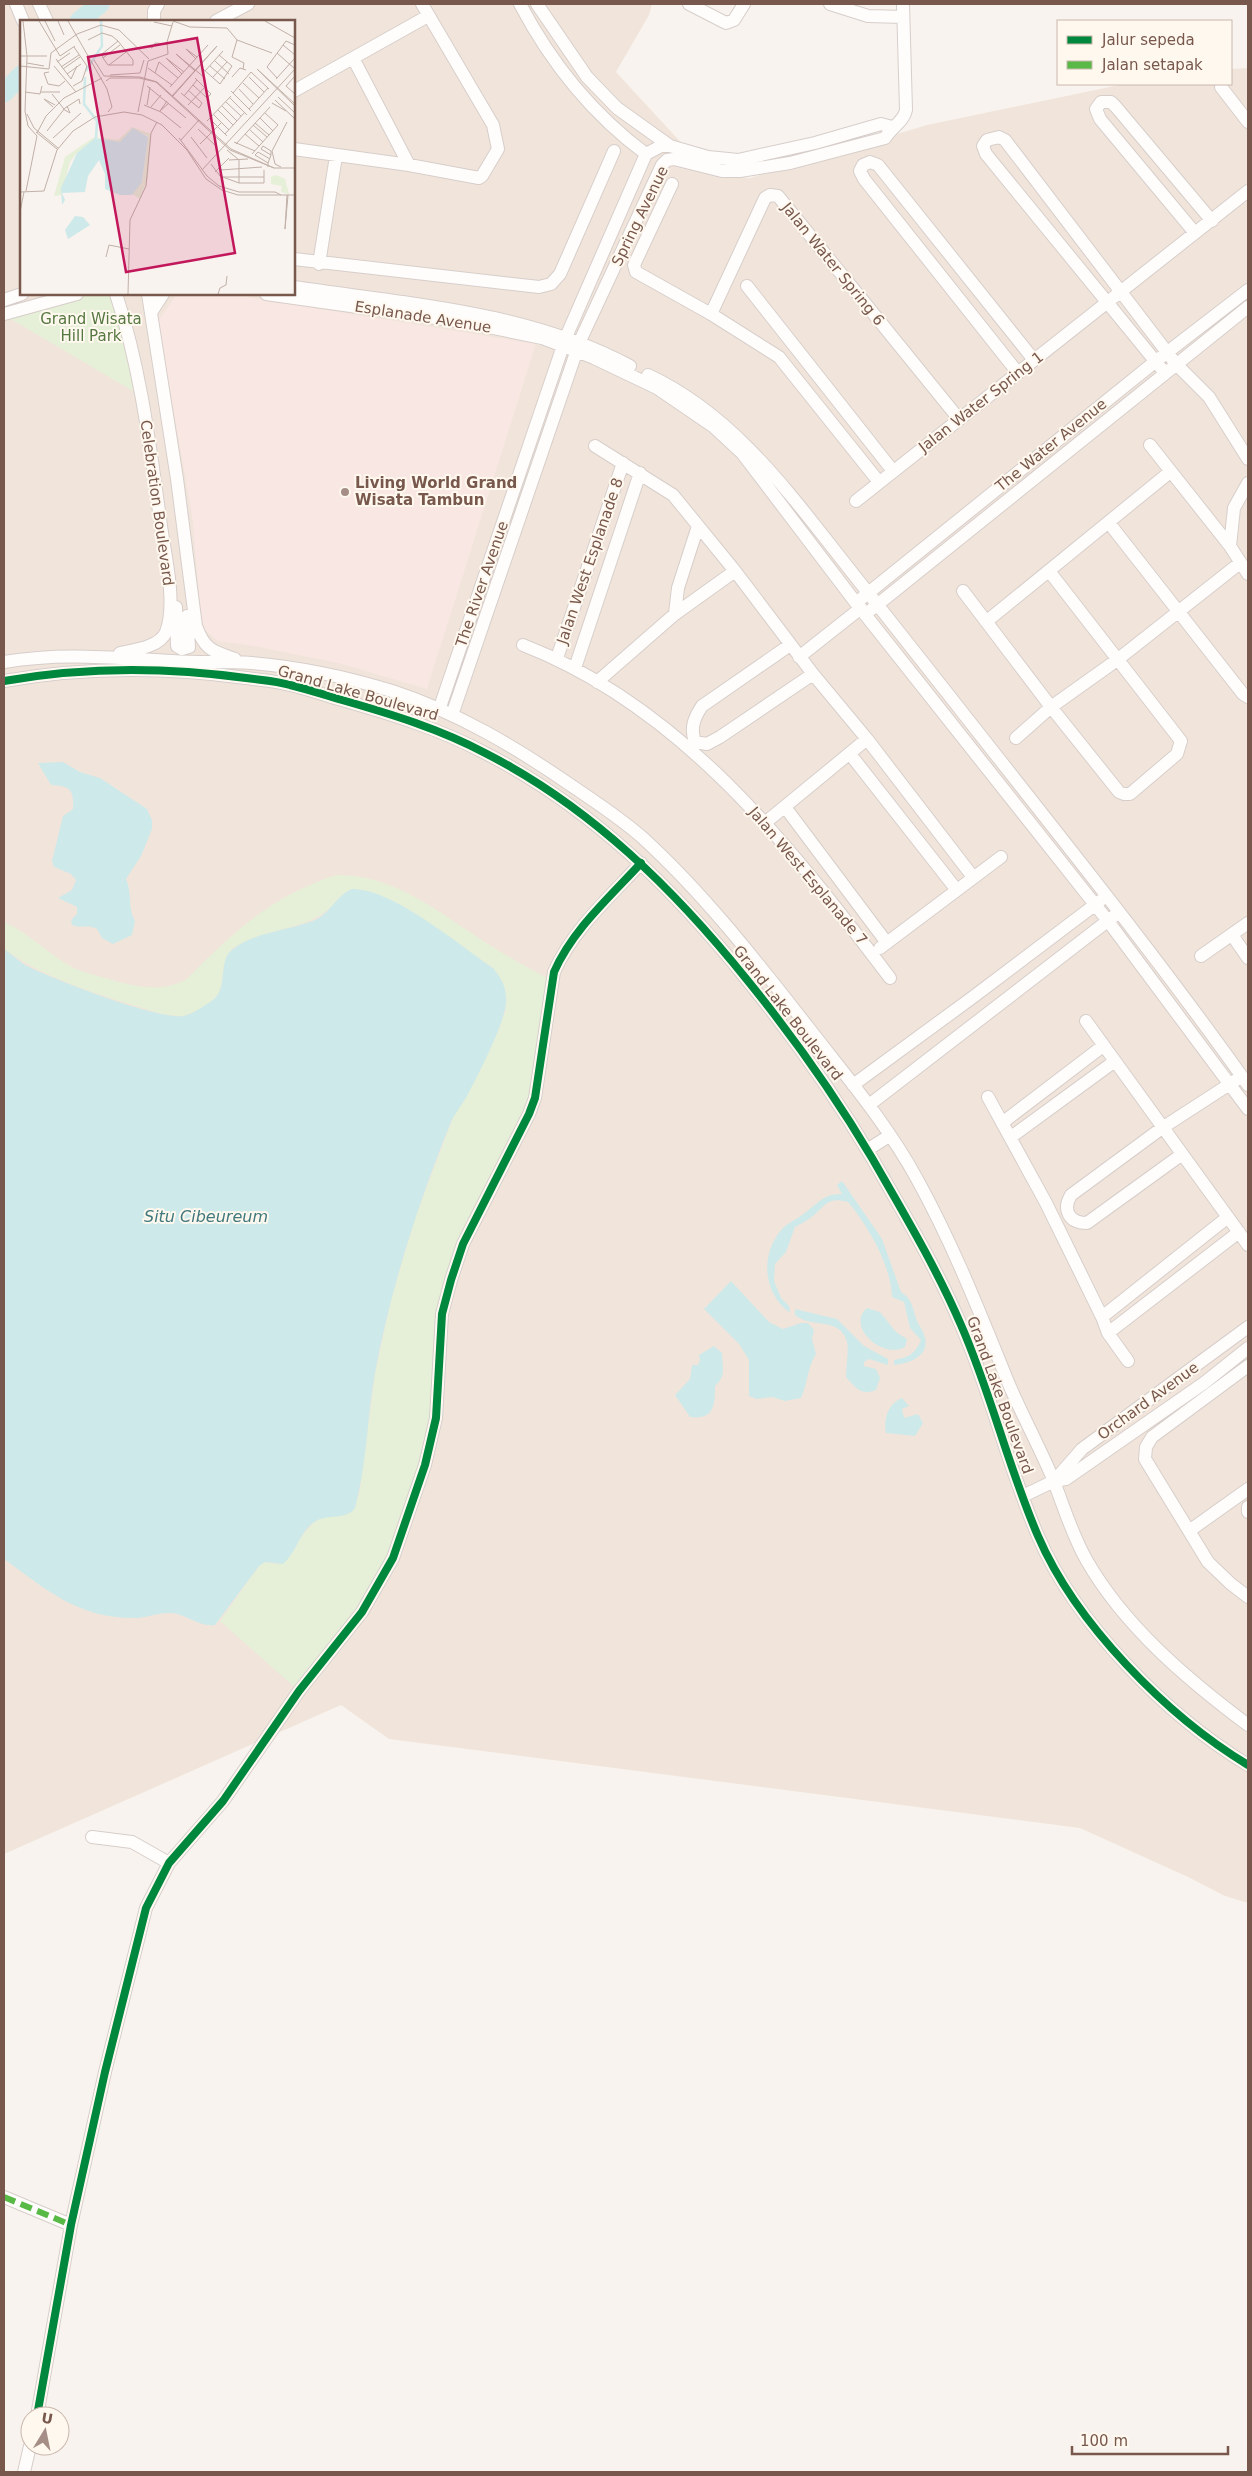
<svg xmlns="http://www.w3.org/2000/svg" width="1252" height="2476" font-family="'DejaVu Sans',sans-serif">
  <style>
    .residential { fill: #f1e5db; fill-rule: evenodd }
    .commercial { fill: #f8e7e2 }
    .green { fill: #e6efd8 }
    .water { fill: #cee9e9 }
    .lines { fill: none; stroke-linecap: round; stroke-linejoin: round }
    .river { stroke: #cee9e9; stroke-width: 19 }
    .minor-casing { stroke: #d7ceca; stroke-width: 14 }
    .minor { stroke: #fefdfc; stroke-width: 12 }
    .quiet { stroke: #58b947; stroke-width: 6; stroke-dasharray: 12 6; stroke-linecap: butt }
    .cycleway-casing { stroke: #fff8ef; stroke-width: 11 }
    .cycleway { stroke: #00873e; stroke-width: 8 }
    .poi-dot { fill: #a58e85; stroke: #fff8ef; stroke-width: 2 }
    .labels { text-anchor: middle; stroke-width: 4; stroke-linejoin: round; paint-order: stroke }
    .street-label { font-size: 15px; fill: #78584c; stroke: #fff8ef }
    .park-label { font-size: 15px; fill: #567841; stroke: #fff8ef }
    .poi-label { font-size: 15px; font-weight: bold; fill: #78584c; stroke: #fff8ef; text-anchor: start }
    .water-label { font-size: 16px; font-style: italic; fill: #3f787d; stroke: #fff8ef }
    .inset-river { fill: none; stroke: #cee9e9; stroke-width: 2.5 }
    .inset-road { fill: none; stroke: #c1b0a8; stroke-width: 1 }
    .view { fill: #c2185b; fill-opacity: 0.15; stroke: #c2185b; stroke-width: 2.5 }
    .inset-edge { fill: none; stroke: #78584c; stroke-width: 2.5 }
  </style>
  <rect width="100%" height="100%" fill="#f8f3ee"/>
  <path class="residential" d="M4,4H652L649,15L616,72L710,174L750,178L927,125L1124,84H1231V69L1248,68V1903L1225,1896L1188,1877L1080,1828L389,1739L341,1705L4,1854ZM21,21H294V294H21Z"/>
  <path class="commercial" d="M177,294H230L536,344L427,689L338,663L254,646L218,641L205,630L201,618L192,515L158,321Z"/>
  <path class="green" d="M77,294H116L143,397L4,315Z
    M337,875C395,874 442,915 488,944C508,957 530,969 551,980L535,1098L451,1280L436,1418L393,1558L299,1691L220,1621L259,1566L265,1562L278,1564L313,1523L323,1517L345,1515L359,1495L375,1374L391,1300L414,1221L454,1115L466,1097L506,1010L493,968L462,947L335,904C309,929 277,927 245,942C241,944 235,946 232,949C218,962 228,986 214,999C207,1006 191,1015 181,1016C166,1017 150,1010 136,1006C90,992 43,977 4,949V922C29,933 48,954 72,967C80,971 89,973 98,976C126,984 160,996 188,978C232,933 274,894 337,875Z"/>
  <path class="water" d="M63,762L80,772L100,778L147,809L152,820V829L141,856L126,879C133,896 127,905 135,921L132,935L113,944L102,938L97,929C88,924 81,929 72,925L71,920L77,914V907L58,898L72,890L76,880L71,874L54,867L52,861L63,816L73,809C74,789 70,786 51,785L38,763Z
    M352,889C392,888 459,945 493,968C501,978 506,986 506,999C508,1018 477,1077 467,1096C462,1105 455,1113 451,1122C418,1204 391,1287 375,1373C367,1417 367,1464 355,1508C347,1520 328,1514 316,1521C300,1530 297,1552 283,1564L265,1562L259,1566L215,1625C198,1627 188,1615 172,1613C159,1612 147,1618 134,1618C77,1618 47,1590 4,1559V949C11,954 18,960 25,965C50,978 158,1020 183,1016C193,1014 204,1006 213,1000C229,988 217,960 233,949C257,931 288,931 315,920C330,913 337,895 352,889Z
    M842,1181L882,1239L901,1292C912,1299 912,1306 916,1318C917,1323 921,1327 923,1332C933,1354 913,1363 894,1365V1360C908,1358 916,1353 921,1340L910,1328L904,1302L892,1297C891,1265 868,1226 848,1202C828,1197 827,1204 813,1216C808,1220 801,1224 795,1227L786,1252L775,1264L774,1281L781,1298L789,1306L790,1313C763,1293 760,1256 781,1230C788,1222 798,1219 806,1212C819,1202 825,1193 842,1194L837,1185Z
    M731,1281L769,1322L783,1329L801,1323H808L814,1330L812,1339L816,1354C807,1368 808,1383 801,1398L785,1401L772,1397L757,1399L749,1396V1360L739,1344L704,1309Z
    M867,1308L880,1312L896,1332L907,1339L905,1347C884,1360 845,1327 867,1308Z
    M795,1309L837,1319L864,1346L888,1359V1365L869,1359L864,1362V1366L876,1369L880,1378L876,1390C861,1396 856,1388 846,1377C846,1368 849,1350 847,1342C840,1316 811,1329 795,1315Z
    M714,1346L722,1353C722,1367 727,1375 715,1386C715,1406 714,1420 690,1417L675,1395L690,1379L692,1365H698L700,1360L699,1355Z
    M902,1398L909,1406L902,1409L904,1418L918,1414L923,1423L915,1436L886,1433C883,1420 888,1403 902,1398Z"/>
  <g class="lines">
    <path class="river" d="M79,21L100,4
      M4,93L21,75"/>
    <g class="minor-casing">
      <path id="minor" d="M16,4L23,21
        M39,4L47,21
        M520,4C551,63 592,114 646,154
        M537,4L587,77L617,108L670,146
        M689,4L726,23L734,20L744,4
        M830,4L868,16L903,17
        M154,21V11L158,4
        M216,21L248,4
        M353,58L409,165
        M1221,87L1248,122
        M294,91L428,16
        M294,149L409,165L479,178L482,176L498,149L493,125L422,4
        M672,184L634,265L636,272L711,314L779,357L879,482
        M1195,233L1100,119L1096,109L1101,102H1111L1116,107L1212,221
        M294,259L539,287L551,284L560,274L614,151
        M319,264L336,156
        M747,286L893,471
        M294,287C408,304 527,311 630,366
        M116,294C141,369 150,447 161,526C165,555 177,604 166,632C160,647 134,650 120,653
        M148,294L177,479L196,626C205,650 212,651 235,659
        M266,294L464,322L542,338L594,358L657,388L714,427L742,453L856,603L1108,921L1248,1109
        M4,300L22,294
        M152,311L163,294
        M4,314L77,294
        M711,314L765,198L770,195L778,196L959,419
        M1018,373L864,179L860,171L863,165L870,162L878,165L1034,360
        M1165,373L986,154L983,146L987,140L999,137L1005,140L1176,364L1209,397L1248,459
        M648,375C732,414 787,490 843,561C878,605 913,649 948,694C1049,823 1153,951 1248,1085
        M1150,445L1230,546L1248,574
        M595,446L673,495L735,571L813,674L867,739L973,877
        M856,501L1248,191
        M1109,523L1243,694L1248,697
        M1230,546L1234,508L1248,483
        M963,591L1051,707L1119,792L1124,794H1130L1177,754L1181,741L1049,571
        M862,598L1156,361L1248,290
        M176,607L177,646L182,649L189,647L187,616
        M872,609L1248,307
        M675,614L678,588L698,526
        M987,621L1170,472
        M523,645C682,707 790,846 890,978
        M790,645L702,706C694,718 690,728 695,742L707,744L720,737L813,674
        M799,657L861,608
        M557,658L623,463
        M4,662C63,652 113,658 172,661C199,663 226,661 252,663C299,667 347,677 392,691C457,712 517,748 572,786C597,803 622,819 644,839C705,895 757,962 808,1027C846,1076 887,1124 917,1179C953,1244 980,1313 1008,1382C1022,1415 1039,1446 1053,1479C1064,1507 1072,1535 1087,1561C1125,1627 1188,1680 1248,1725
        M575,668L640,473
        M4,681C83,667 166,667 246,678C260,680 276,681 290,685C307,689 325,695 342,700C391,714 440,729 485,753C591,807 675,890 748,981C795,1039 834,1094 872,1158C903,1212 936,1267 961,1325C991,1393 1008,1467 1038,1536C1076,1624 1167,1716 1248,1765
        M597,682L675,614L735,571
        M439,710L566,337L646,154L661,146H670L708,157L738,160L815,143L881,124L892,127
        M452,715L580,341L662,165L667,160L674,159L722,171H740L790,163L885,138C892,127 904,121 906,110L903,4
        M1016,738L1051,707L1117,660L1240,563
        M850,754L956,889
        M785,807L887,943
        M766,822L867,739
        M1232,935L1248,958
        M880,948L1001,857
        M1201,956L1248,923
        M1086,1021L1248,1245
        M853,1085L973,997L1100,901
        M988,1097L1046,1203L1102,1317L1108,1333L1128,1361
        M869,1105L1114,916
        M1002,1123L1103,1046
        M1011,1137L1115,1061
        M867,1150L889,1136
        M1181,1155L1087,1223C1069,1223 1062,1210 1071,1195L1162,1128L1236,1080
        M1102,1317L1228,1217
        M1108,1333L1239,1232
        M1248,1366L1152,1437L1146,1447L1145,1459L1208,1562L1231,1584L1248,1597
        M1054,1481L1082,1449L1248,1327
        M1023,1496L1054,1481L1066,1479L1204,1383L1248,1348
        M1248,1507V1512
        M1189,1531L1248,1489
        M92,1837L132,1842L169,1863
        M4,2197L71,2225
        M37,2416L71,2225L105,2072L146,1908L169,1863L223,1801L299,1691L362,1612L393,1558L425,1465L436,1418L442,1314L451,1280L463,1244L529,1114L535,1098L554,972C573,929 610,897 641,863
        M24,2472L30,2446"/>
    </g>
    <use href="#minor" class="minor"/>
    <path class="quiet" d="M4,2197L71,2225"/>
    <g class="cycleway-casing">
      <path id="cycleway" d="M4,681C83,667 166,667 246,678C260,680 276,681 290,685C307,689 325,695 342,700C391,714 440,729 485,753C591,807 675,890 748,981C795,1039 834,1094 872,1158C903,1212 936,1267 961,1325C991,1393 1008,1467 1038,1536C1076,1624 1167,1716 1248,1765
        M37,2416L71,2225L105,2072L146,1908L169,1863L223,1801L299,1691L362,1612L393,1558L425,1465L436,1418L442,1314L451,1280L463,1244L529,1114L535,1098L554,972C573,929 610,897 641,863"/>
    </g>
    <use href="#cycleway" class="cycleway"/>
  </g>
  <circle class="poi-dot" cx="345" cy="492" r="5"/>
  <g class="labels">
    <g class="street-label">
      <text transform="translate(640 216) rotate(-64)" y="5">Spring Avenue</text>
      <text transform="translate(833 264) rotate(51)" y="5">Jalan Water Spring 6</text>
      <text transform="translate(423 317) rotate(9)" y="5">Esplanade Avenue</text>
      <text transform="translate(981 402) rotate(-38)" y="5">Jalan Water Spring 1</text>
      <text transform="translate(1051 445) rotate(-39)" y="5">The Water Avenue</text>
      <text transform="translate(157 503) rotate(82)" y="5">Celebration Boulevard</text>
      <text transform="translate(590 561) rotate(-71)" y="5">Jalan West Esplanade 8</text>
      <text transform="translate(482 584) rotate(-71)" y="5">The River Avenue</text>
      <text transform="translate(358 693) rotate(16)" y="5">Grand Lake Boulevard</text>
      <text transform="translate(808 876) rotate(50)" y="5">Jalan West Esplanade 7</text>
      <text transform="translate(788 1013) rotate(52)" y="5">Grand Lake Boulevard</text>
      <text transform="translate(1000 1395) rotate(70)" y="5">Grand Lake Boulevard</text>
      <text transform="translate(1148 1401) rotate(-36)" y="5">Orchard Avenue</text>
    </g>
    <g class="park-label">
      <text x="91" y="324">Grand Wisata<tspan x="91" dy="17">Hill Park</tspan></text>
    </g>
    <g class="poi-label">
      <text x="355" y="488">Living World Grand<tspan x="355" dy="17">Wisata Tambun</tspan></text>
    </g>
    <g class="water-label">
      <text x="206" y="1222">Situ Cibeureum</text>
    </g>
  </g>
  <g transform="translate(20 20)">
    <rect width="275" height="275" fill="#f8f3ee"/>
    <path d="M112,107L131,114L128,158L120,179L112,174L122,162L128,116L112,109L100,122L75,118L57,133L50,142L41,175L34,176L45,137L74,117L98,120ZM256,155L265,159L269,174L261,172L262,166L251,164V157Z" fill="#e6efd8"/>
    <path d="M113,108L128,117L122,162L112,175H100L85,169V154L79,140L68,156L65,172L42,173L45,180L42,185L41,168L57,133L75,118L100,122ZM55,196L63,197L70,205L48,219L45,210Z" fill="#cee9e9"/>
    <path class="inset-river" d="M66,51L82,26L81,1M65,57L64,84L77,101L76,118"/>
    <path class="inset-road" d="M3,1L7,36L5,91L8,106L17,116L6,171M19,1L40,36M25,1L35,21M38,1L44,15M48,1L87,69L92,87L88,92M153,1L170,7L207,8L217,20L252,33M245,1L275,18M134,2L152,6M68,20L82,13L92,16L98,21L113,40V45H88L83,38L82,34L98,21M217,20L212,37L224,43L223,49M263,25L275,35M128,26L132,28L135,23L147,24M257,33L275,49M148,34L147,22L153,2M0,36H27M40,36L55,26M83,38L100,25M36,39L51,59L57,46M176,39L166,29L177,37M74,40L84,56M195,41L209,54M37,42L50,33M7,43L24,46M89,45L106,32M0,46L29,49L31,33L57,14L81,5L99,10L129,39M34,46L56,72M190,46L205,59M41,47L59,35M128,48L152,65M43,49L60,37M183,49L200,64L212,46L199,35M175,51L156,34L185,58M185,51L203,31M29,52L24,53L28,64L39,66L45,61M135,53L139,42L158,58M47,54L61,44M162,54L146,38L164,52M90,55L120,53L124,40M84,56L120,57L137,62L211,129L254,148L210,130L136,62L119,58H90L86,61M275,56L266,66L275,74M193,57L207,42M212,57L220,48L226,50M229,57L244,72M257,58L247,47L266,21L275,25M256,59L275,38M223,63L239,78M173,65L187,78L191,74L175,58M53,66L62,61L67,46L54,27M127,66L166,98M150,67L188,25M219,69L233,84M211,71L231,91M5,72L20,74L22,66M21,72H40M161,73L179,88L182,83L168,70M213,73L231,52L249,69M32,74L44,89M152,76L197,26L153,76M164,76L177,60M258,77L275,93M210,78L227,95M255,80L275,99M147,81L140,91L149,83M206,82L221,96M252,83L266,91M275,84L237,49L275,86M124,85L141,92L161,108M127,85L130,67M168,85L185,67M202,86L217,101M33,87L24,79L35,85M131,87L141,75M43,89L50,93L47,86M229,89L248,68M198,90L213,105M118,92L128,41L148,34M7,94L14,108L38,128M194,95L209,110M240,98L253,111M190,99L207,116M187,101L211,76M235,103L249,115M233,105L247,117M178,109L197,127M229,109L243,122M27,111L45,88L59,79L60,84M16,112L37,129M17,113L26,96L44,78L82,58M205,114L225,92M225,114L239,126M171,117L187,138M33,118L61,93M159,118L187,156L199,166L219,172H255L261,175M161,120L179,100M214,122L235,131M180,124L202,102M216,124L250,87M207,130L219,140V163M232,134L258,105L245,93M209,140L228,139M248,143L235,135L238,132L250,139M191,144L200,156L219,163H244V150M248,147V143L251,135V131L243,126L241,129L251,135M261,147L255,144L252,131L267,102M254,148H275M182,150L275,49M201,150L242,147M195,152L209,138M203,157H244M0,172L24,171L37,130L53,111L75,97L104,92L122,95L142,105L167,130L186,159L202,170L218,175H275M267,175L265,209L268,175M0,192L4,172M86,237L89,225L109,229M108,274L110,200L126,166L131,113L137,102M198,274L200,268L206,265L207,256"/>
    <path class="view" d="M177,18L215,233L106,252L68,37Z"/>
    <rect width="275" height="275" class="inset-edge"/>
  </g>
  <rect width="1252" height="2476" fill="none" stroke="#78584c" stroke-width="10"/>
  <rect x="1057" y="20" width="175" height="65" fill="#fff8ef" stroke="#c9b8ae"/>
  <rect x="1067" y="36" width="25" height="8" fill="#00873e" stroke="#c9b8ae"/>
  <text x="1102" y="45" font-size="15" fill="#78584c">Jalur sepeda</text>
  <rect x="1067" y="61" width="25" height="8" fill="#58b947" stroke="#c9b8ae"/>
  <text x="1102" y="70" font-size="15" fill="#78584c">Jalan setapak</text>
  <g transform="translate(45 2431) rotate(10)"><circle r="24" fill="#fff8ef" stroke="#c9b8ae"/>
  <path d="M0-4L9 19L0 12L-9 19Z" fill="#a58e85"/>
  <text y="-8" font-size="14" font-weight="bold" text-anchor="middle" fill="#78584c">U</text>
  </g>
  <path d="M1072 2446v8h156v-8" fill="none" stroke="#78584c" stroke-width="2.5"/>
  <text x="1080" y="2446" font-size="15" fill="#78584c" stroke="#fff8ef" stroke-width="4" paint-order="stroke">100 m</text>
</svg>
